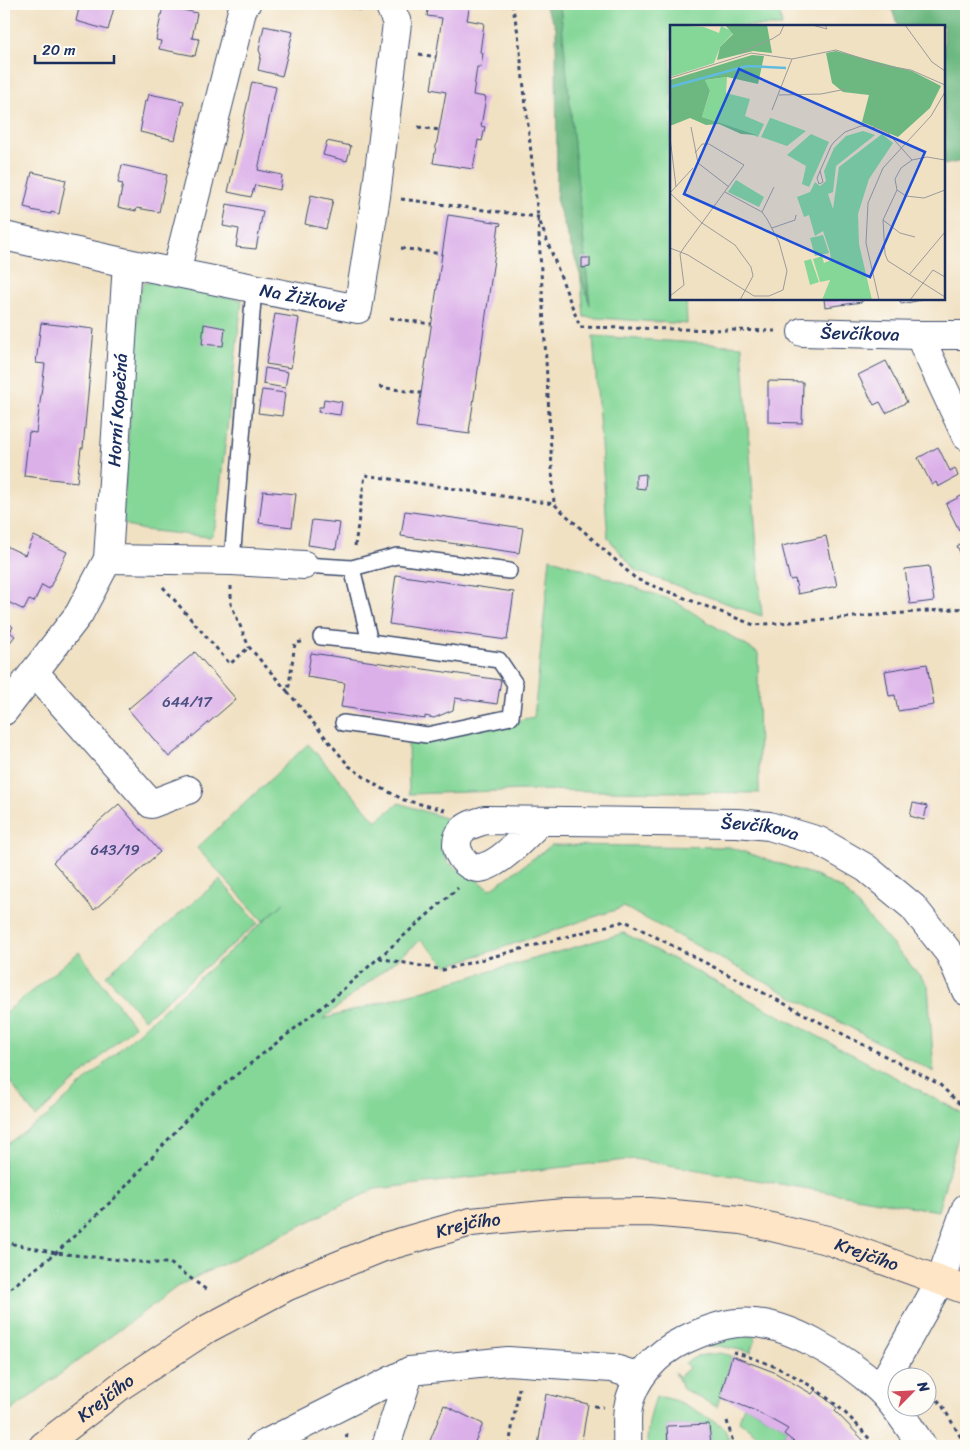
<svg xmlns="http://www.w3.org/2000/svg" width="970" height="1450" font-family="Sriracha,sans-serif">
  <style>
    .green { fill: #85d798; stroke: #50837b }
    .forest { fill: #6cb880; stroke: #44746f }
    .building { fill: #dbb0e9 }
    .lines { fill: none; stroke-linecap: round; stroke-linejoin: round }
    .lane-casing { stroke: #3b4a6d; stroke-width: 18 }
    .street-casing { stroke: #3b4a6d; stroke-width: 30 }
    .secondary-casing { stroke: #3b4a6d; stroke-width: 30 }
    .path { stroke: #3b4a6d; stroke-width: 3; stroke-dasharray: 4 4; stroke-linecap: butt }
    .lane { stroke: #fff; stroke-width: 15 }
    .street { stroke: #fff; stroke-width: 28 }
    .secondary { stroke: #fee5c5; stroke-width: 28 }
    .labels { text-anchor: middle; stroke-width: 4; stroke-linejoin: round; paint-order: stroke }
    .number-label { font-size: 15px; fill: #4b4f81 }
    .street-label { font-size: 18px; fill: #1b2f5e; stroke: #fdfcf7 }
    .inset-river { fill: none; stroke: #60bbde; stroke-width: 2.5 }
    .inset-road { fill: none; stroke: #9b9a9b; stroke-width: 1 }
    .view { fill: #1d4ed8; fill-opacity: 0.15; stroke: #1d4ed8; stroke-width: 2.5 }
    .inset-edge { fill: none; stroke: #1b2f5e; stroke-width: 2.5 }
  </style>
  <rect width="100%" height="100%" fill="#fdfcf7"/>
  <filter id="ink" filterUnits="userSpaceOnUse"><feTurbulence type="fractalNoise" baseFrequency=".02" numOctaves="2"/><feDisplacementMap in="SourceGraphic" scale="10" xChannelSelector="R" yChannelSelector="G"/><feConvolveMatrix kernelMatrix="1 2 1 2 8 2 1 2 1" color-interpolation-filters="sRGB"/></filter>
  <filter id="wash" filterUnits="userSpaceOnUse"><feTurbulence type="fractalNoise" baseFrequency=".0096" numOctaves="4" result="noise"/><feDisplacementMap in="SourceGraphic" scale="20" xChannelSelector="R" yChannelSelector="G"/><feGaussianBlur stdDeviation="1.12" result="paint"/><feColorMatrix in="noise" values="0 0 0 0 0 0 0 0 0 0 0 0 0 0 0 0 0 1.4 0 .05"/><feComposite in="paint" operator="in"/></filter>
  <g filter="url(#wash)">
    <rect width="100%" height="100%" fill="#f1e1c3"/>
    <path class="green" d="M558,4H778L782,26H671V299H686L687,324L584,317Z
      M149,282L242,300L216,523L213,534L210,537L144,530L131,527L122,521L139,294L143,284Z
      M593,336L742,346L762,616L636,571L608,538Z
      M550,558L674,601L758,653L759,793L527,790L409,794L408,742L534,717Z
      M308,744L376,821L399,803L454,821L445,842L447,862L491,889L552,845L729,847L814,875L844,890L928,985L934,1072L624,907L447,966L421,940L323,1019L624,933L964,1114L938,1211L634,1159L375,1189L178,1286L4,1416V1146L46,1117L152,1020L284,903L263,921L197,848Z
      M220,880L258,923L144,1019L106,975Z
      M79,952L134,1026L36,1117L4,1074V1014Z
      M754,1336L755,1341L751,1352L719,1346L694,1347L725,1337Z
      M721,1353L732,1356L717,1407L683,1389L675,1372L679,1377L689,1368L685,1363L697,1356Z
      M656,1397C677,1396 706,1417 724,1427L731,1446H711L709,1424L667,1426L668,1446H647C647,1429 650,1413 656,1397Z
      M744,1406L756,1411L788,1429L784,1434L789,1438L782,1446H771L739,1421Z"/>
    <path class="forest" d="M544,4H560L590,305L557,202L556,27Z
      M890,4H966V160L944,165V26H898Z"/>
    <g id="blocks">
      <path class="building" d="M80,4H115L108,30L76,21Z
        M429,4H470L467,20L484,23L480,52L483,53L481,67H477L473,95L486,97L481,126L485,127L482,141L478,140L473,169L433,163L446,92L431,89L442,18L427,16Z
        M163,6L197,13L192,38L199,39L195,56L159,49L161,41L156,40Z
        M264,26L293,32L282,76L258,70L261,55L259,50Z
        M252,82L276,87L258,170L282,175L280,190L255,185L251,197L228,192Z
        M149,94L184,101L175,140L140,132L142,122H141L145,101L147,102Z
        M327,141L351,146L347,161L323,155Z
        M122,165L167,175L159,212L137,208L136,211L118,207L123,184L118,183Z
        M32,172L66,180L59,214L51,212V214L31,210L32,209L24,207Z
        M311,195L333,200L326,229L305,224Z
        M227,204L263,211L256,249L236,247L239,229L223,226Z
        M448,215L501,223L500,226L499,225L469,432H470V434L416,427Z
        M582,258H590V267L582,268Z
        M824,299H862V302L825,307Z
        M900,299H920L921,300L901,304Z
        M275,314L299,318L291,368L266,364Z
        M41,323L94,329L83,448H81L77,482L24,476L29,432L36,433L45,364L36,363Z
        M204,324L225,328L223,346L202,344Z
        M886,361L907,402L886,413L880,402L874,405L858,375Z
        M265,368L288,372L285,388L263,384Z
        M768,381L803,382L802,423L768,422Z
        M262,390L285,393L282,416L258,413Z
        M324,399L342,402L340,415L318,412L319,407H323Z
        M938,447L950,471L955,468L958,476L938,487L936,482L932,485L918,458Z
        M646,474L645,489L636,488V475Z
        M263,491L296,494L292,527L259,523Z
        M963,495L966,502V526L959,530L946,504Z
        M405,511L523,528L519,553L401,536Z
        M312,520L340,523L336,549L308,545Z
        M34,536L67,552L49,589L42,585L34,602L29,600L24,610L4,600V594L6,589L4,587V551L6,546L25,555Z
        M826,536L837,586L798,594L795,579L790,580L782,546Z
        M966,541V565L957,546Z
        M929,566L934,601L910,604L905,569Z
        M396,575L514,592L507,640L389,624Z
        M4,619L13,627L10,632L15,636L4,650Z
        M195,652L236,699L169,757L128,709Z
        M311,653L501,680L497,704L455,698L453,710L434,718L425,716V719L341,707L345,683L307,677Z
        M927,664L934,705L898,711L895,695L889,696L885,671Z
        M913,803L927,806L924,820L910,816Z
        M119,804L160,852L94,910L53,862Z
        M732,1356L774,1372L812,1394L815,1390L837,1408L835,1411L869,1446H810L807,1444L805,1446H799L784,1434L788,1429L756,1411L720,1397Z
        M546,1394L588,1404L581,1446H538Z
        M444,1405L483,1424L473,1446H428Z
        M709,1424L711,1446H668L667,1426Z"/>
    </g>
  </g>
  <g filter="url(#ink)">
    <use href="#blocks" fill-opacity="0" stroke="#3b4a6d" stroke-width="1"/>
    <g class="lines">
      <g class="lane-casing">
        <path id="lane" d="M232,561L254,288
          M304,565L352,568L397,556L509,571
          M352,568L370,642
          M321,637L370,642L499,660L515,684L511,717L427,735L343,723"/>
      </g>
      <g class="street-casing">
        <g id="street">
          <path id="s1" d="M4,236L127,263L358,309L376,196L397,23L389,4"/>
          <path d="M176,272L243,7L246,4"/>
          <path id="s2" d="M802,332L919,335H966"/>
          <path d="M919,335L966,436"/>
          <path d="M108,559L232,561L304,565"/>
          <path d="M34,672L151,804L188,790"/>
          <path id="s3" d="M4,711L79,614L108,559L127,263"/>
          <path id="s4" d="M541,821C525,835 504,861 484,867C466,873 449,847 461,832C466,825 477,823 485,820L737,823L769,826L819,841L866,868L913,907L950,954L966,991"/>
          <path d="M880,1389L940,1281L966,1208"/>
          <path d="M261,1446L410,1371L508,1361L612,1368L640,1377"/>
          <path d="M386,1446L410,1371"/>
          <path d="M627,1446C628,1434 626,1420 628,1408C633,1378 657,1353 684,1340C701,1332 718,1325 737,1323C783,1317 847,1359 879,1389C895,1404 910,1428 922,1446"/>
        </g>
      </g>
      <g class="secondary-casing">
        <g id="secondary">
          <path id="s5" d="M43,1446L122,1385L207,1329L288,1286L381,1248L471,1222L564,1213L650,1212L742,1220L827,1240L966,1290"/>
        </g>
      </g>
      <path class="path" d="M334,4L364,10
        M512,4L518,33L538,217L554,504
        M419,54L436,57
        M418,127L439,130
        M401,199L538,217L580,327L775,331
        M401,248L442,254
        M390,318L431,324
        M379,387L421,393
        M355,546L365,475L554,504L636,579L754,625L966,608
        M231,586V604L249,647L288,692
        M163,587L230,664L249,647
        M302,642L295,643L288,692L349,766L374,784L404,800L445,810
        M379,958L443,970L625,921L939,1084L966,1110
        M4,1242L56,1253L150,1263H170L208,1291
        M4,1293L56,1253L117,1196L202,1102L332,999L458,888
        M733,1352C792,1368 838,1398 875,1446
        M928,1387L943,1407L966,1446
        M594,1406L603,1407
        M727,1421L734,1446
        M346,1446L347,1432
        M509,1446L519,1388"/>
      <use href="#lane" class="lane"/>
      <use href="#street" class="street"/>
      <use href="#secondary" class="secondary"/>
    </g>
  </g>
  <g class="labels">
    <g class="number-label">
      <text x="187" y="707">644/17</text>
      <text x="115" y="855">643/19</text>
    </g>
    <g class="street-label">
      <text dy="6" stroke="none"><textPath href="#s1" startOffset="305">Na Žižkově</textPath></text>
      <text dy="6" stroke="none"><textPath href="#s2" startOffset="58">Ševčíkova</textPath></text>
      <text dy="6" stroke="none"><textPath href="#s3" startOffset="334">Horní Kopečná</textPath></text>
      <text dy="6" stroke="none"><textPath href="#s4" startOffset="430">Ševčíkova</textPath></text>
      <text dy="6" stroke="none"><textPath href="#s5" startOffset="484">Krejčího</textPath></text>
      <text dy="6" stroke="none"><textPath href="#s5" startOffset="889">Krejčího</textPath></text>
      <text dy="6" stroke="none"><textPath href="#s5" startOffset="79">Krejčího</textPath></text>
    </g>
  </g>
  <g transform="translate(670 25)">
    <rect width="275" height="275" fill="#f1e1c3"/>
    <path d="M0,0L34,2L49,8L51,1L64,7L50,22L44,38L0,52ZM57,52L56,68L80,74L75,91L94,99L88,112L32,92L40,67L35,55ZM100,93H101L136,106L117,121L91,112ZM193,106L205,110L166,141L163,167L158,169L163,184L169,142L212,109L223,118L199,154L188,189L189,219L202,275H152L160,255L150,257L143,234L152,231L154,238L161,235L160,227L153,206L145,211L139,190L134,192L127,172L140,167L145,157L150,161L156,156L154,146L164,123L176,111ZM141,109L159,117L139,162L132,159L136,141L117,130ZM66,155L94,172L89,182L58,167ZM153,210L159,228L145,231L140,213ZM141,234L149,257L140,260L134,236Z" fill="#85d798"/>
    <path d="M55,0H97L102,28L83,26L47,35L50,22L63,9ZM166,26L242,46L271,61L260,83L228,112L192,97L199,70L173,67L162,58L156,28ZM82,30L94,31L88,59L57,52L35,55L40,66L32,92L86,110L71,109L49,99L36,100L20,93L0,101V55Z" fill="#6cb880"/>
    <path class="inset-river" d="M0,62L77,41L116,43"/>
    <path class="inset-road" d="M142,0L157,4L155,0M235,0L262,37L275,46M70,28L102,14L110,9L114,0M0,53L81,28L122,34L166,25L212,40L241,45L275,60M109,70L151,69L176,64M102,85L122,34M21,102L28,138L59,162M0,112L6,162M275,135L257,132L242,135L231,143L225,154L227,165L236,171L254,173L275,165M150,146L153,157L149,159L147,153L161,121L164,117L175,107L191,101L207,103L218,108L242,135M227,165L213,195L215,229L218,236L275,272M0,168L32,198L65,220L81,242L83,251L70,275M0,168L23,143M92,187L104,162M213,195L230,208L245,212M102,203L125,195L126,190M0,223L18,230L84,271H99L113,265L117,246L109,217L97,194L92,187L55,167M239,250L275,207M0,271L14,260L10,229L13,224L74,140L39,119H32L25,128M209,275L196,218L198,178L213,143L261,91L275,67M240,275L263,245L275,252"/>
    <path class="view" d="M69,44L255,127L200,252L14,169Z"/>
    <rect width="275" height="275" class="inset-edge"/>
  </g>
  <rect width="970" height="1450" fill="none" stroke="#fdfcf7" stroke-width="20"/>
  <g transform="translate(912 1392) rotate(66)"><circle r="24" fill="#fdfcf7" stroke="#a3aaba"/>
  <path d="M0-4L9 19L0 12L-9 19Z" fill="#d1495b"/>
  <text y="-8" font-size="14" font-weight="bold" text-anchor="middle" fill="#1b2f5e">N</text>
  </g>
  <path d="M35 55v8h79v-8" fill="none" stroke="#1b2f5e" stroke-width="2.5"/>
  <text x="42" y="55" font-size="15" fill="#1b2f5e" stroke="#fdfcf7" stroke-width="4" paint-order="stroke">20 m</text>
</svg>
